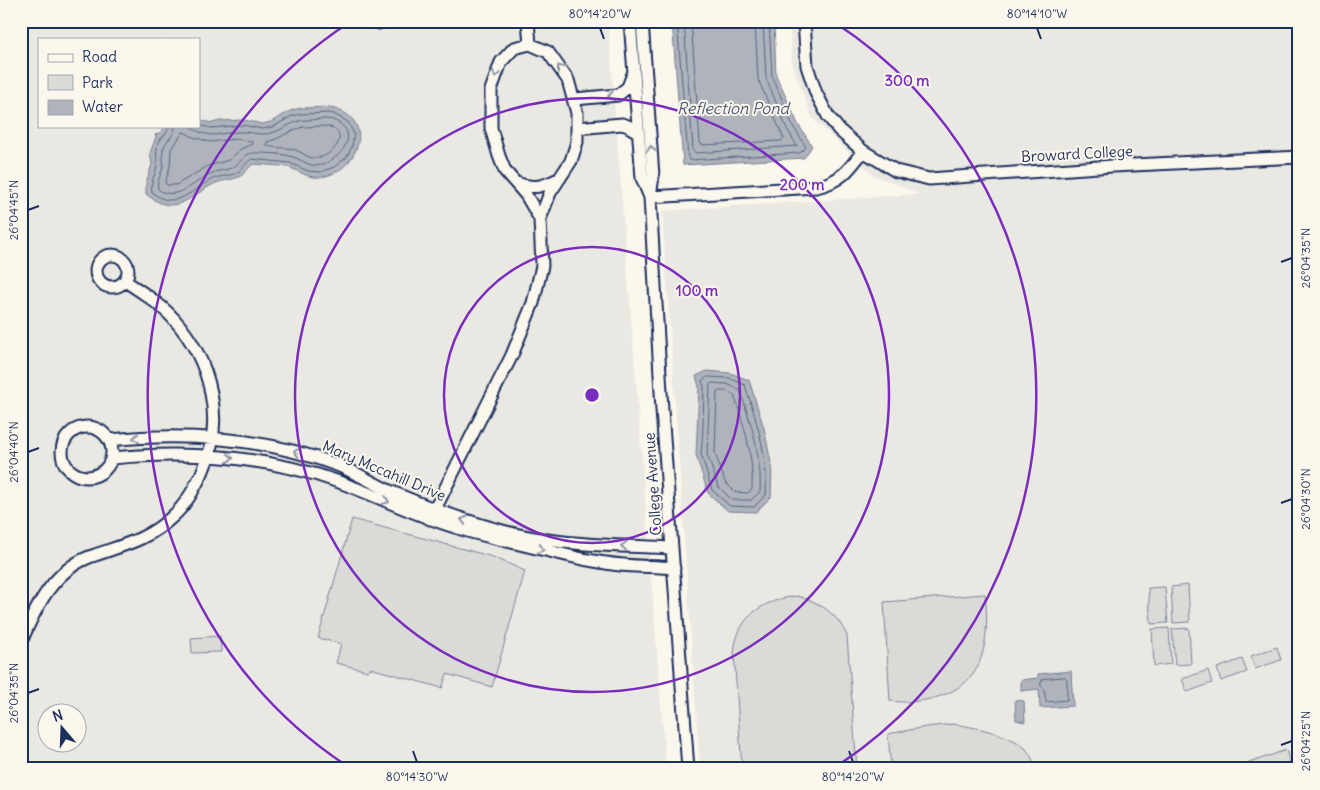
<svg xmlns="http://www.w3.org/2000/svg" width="1320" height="790" font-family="Delius,sans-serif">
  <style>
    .built { fill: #eae8e2; fill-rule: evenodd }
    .green { fill: #dadad7; stroke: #7a849a }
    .water { fill: #afb3bb; stroke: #747e96 }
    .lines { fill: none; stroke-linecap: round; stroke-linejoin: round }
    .shore { stroke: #566483; stroke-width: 1 }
    .minor-casing { stroke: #1b2f5e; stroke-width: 15 }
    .minor { stroke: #fbf7ec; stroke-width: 11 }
    .oneway { stroke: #8b93a5 }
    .ticks { fill: none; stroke: #1b2f5e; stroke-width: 2 }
    .ring { fill: none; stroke: #7b2cbf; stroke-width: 2.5 }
    .labels { text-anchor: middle; stroke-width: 4; stroke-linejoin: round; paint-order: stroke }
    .street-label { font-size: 15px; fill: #1b2f5e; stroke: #fbf7ec }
    .water-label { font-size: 16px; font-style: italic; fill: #47577a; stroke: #fbf7ec }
    .centre { fill: #7b2cbf; stroke: #fbf7ec; stroke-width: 2.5 }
    .ring-label { font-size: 15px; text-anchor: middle; font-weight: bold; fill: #7b2cbf; stroke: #fbf7ec; stroke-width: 4; stroke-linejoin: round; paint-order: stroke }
    .neatline { fill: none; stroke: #1b2f5e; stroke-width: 2 }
    .ticks-label { font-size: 12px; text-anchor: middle; fill: #1b2f5e }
  </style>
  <rect width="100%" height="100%" fill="#fbf7ec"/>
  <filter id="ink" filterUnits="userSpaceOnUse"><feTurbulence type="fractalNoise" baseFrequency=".02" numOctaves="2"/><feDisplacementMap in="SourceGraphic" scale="10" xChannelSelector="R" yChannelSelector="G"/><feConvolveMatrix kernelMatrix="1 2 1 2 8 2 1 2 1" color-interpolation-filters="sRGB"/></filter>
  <g filter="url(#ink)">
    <path class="built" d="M21,21H608L666,769H21ZM39,39H199V126H39ZM48,712H78V742H48Z
      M789,21H1299V769H700L662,211L919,194L873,175L812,118L792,64Z"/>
    <path class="green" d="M352,519L493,557L525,571L492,687L447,674L442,688L370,668L368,671L336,663L341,644L318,638Z
      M1188,585L1190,622L1173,623L1171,587Z
      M1165,587L1168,623L1151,624L1148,588Z
      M985,594C988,618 988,651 974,673C957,697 917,705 890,701L884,602Z
      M797,596C820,602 838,614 847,636L857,769H742L734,653C737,616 763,600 797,596Z
      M1169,628L1171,664L1154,666L1152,629Z
      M1189,628L1191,664L1175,665L1172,629Z
      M220,636L221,652L192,653L191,638Z
      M1277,647L1281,660L1255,669L1251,656Z
      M1242,659L1247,672L1221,681L1217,668Z
      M1208,670L1212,683L1187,692L1182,679Z
      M953,724C973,727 1009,733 1025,748C1030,753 1034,763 1037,769H891L888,734L926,727Z
      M1286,750L1292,769H1232Z"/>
    <path class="water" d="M672,21H774L776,75L798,124L812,146L804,158L683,165Z
      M300,108C311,108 325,106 335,109C378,121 356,174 320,177C307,179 299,170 287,167C276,165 264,165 253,164C248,168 244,175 239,177C232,180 223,180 216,183C190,195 176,219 146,194V183L152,164L150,153L156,137L155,135L160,133L166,126H199V120L212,123L220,121L244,120L262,124L271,122L290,111Z
      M707,371L730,373L749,380L764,428L772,468L771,497L756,512L728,511L708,493L696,455L699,387L696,376Z
      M1071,671L1073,706L1040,708L1039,689L1021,691V680L1038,678V674Z
      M1015,700L1024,701L1025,722L1016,720Z"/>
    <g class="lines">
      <path class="shore" d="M677,21L688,157L690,160L800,153L806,147L793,126L772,76L769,21
        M684,21L693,151L696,153L797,146L787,129L766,78L763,21
        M691,21L700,143L703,145L781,141L784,139L758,79L755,21
        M169,126C168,134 162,136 159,142C154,152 158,157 157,166C155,176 150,182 152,192C176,213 194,187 215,178C222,176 232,176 238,172C243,169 245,162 252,159L290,163L308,171L320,172L334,167L347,157L352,146L354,134L348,122L334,114L328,113L301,114L292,116L273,127L262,129L243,125L211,128L199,125
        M175,126C175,136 167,139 164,147C161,153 164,159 163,166C162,174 156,181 158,189C175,203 196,181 210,174C217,170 226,171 233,167C240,164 243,156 251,153C264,153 281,153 293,157C303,160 310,168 321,165C342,159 362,131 333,120C325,118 314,120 306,120C293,120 284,130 271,133C259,136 249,131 237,132C229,132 219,135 211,135C204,134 195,131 190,126
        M303,127C311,127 323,125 330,127C351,134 332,156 318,158C309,160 301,151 293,149C284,147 274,149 266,145L267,142C280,139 290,130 303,127Z
        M184,132L193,137L210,142L235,139L251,141L252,144L241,149L229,160L208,166L176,185H167L165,183L170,166L171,149Z
        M708,377L729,378L745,385C757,423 768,455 766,495L754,507L730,506L712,490L701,454L703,429L704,387L702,381Z
        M712,383L727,384L740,390C751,424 762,456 760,492L751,500H732L718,486L707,454L710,385Z
        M719,391H726L734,395C744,425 754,456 752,489L748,493L735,492L725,482L715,453L717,393Z
        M1065,677L1067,679V700L1046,702L1044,689L1040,684L1043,679Z"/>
      <g class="minor-casing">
        <path id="minor" d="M378,21L379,23
          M528,21L530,44
          M630,21L642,178L650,197
          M642,21L653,176L650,197L662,410L688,769
          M804,21L807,66L816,93L828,116L839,130L863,151L896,171L929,179L1113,166L1299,157
          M575,99L618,95L628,87L633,74
          M577,128L622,124L628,126L638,132
          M517,183C533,190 545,186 560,178
          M650,197L816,187C840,182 849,170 863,151
          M96 271a16 16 0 1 1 32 0a16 16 0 1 1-32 0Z
          M62 452a25 25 0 1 1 50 0a25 25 0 1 1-50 0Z
          M109,440C186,432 265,438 337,465C356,472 374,484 392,492C427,507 462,520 499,530C555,546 615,545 672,548
          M112,458C188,451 267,456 339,482C378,496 415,515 455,527C481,536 509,541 536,548C559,553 582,560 606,563C628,567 651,566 674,568
          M430,519L512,355L533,303L542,266L540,219L550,193L571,161L577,142V113L568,80L548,52L530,44L514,48L501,62L491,90V128L499,156L505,171L526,195L540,219
          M21,642C36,606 55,567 95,555C124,545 149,539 172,517C186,505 194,489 202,473C226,421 211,360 173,318C159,303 142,292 125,281"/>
      </g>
      <use href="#minor" class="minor"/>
    </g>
    <defs><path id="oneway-chevron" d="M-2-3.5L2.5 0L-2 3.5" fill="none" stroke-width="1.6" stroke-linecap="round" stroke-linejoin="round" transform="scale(1.25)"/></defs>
    <g class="oneway">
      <use href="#oneway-chevron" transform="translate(560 68) rotate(-126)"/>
      <use href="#oneway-chevron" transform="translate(496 74) rotate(110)"/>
      <use href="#oneway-chevron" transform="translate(611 96) rotate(171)"/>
      <use href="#oneway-chevron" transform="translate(651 149) rotate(-94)"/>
      <use href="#oneway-chevron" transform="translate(136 438) rotate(176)"/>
      <use href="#oneway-chevron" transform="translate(297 452) rotate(-165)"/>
      <use href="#oneway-chevron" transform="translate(230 458) rotate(5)"/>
      <use href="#oneway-chevron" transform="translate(386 501) rotate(22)"/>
      <use href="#oneway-chevron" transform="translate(464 520) rotate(-163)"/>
      <use href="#oneway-chevron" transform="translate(624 546) rotate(-177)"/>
      <use href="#oneway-chevron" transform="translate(541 549) rotate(14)"/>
    </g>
  </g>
  <path class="ticks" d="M600,28L604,39M1037,28L1041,39M28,210L39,206M1281,262L1292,258M28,452L39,448M1281,503L1292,499M28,693L39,689M1281,745L1292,741M413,751L417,762M849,751L853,762"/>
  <g class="ring">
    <circle cx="592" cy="395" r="148"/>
    <circle cx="592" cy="395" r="297"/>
    <path d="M350 768A445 445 0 0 1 350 22M834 22A445 445 0 0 1 834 768"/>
  </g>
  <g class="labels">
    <g class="street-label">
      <text transform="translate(1077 154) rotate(-3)" y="5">Broward College</text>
      <text transform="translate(384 471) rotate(23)" y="5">Mary Mccahill Drive</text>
      <text transform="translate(653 484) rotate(-94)" y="5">College Avenue</text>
    </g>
    <g class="water-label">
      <text x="733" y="114">Reflection Pond</text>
    </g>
  </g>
  <circle cx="592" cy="395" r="8" class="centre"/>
  <g class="ring-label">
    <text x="907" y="86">300 m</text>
    <text x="802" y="190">200 m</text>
    <text x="697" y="296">100 m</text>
  </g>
  <rect width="1320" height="790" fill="none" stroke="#fbf7ec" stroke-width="55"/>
  <rect x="38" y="38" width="162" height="90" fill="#fbf7ec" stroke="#a1a7b3"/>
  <rect x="48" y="54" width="25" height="8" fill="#fbf7ec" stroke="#a1a7b3"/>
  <text x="82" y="62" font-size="15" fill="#1b2f5e">Road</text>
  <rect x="48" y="75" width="25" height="15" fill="#dadad7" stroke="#a1a7b3"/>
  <text x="82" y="88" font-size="15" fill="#1b2f5e">Park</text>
  <rect x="48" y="100" width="25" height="15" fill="#afb3bb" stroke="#a1a7b3"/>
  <text x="82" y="112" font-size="15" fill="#1b2f5e">Water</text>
  <g transform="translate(62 728) rotate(341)"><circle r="24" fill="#fbf7ec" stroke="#a1a7b3"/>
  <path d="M0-4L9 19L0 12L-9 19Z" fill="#1b2f5e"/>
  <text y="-8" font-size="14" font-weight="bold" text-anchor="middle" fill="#1b2f5e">N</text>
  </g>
  <rect x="28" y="28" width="1264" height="734" class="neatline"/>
  <g class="ticks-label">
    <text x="600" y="18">80°14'20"W</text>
    <text x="1037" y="18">80°14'10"W</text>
    <text transform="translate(14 210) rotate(-90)" y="4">26°04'45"N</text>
    <text transform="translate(1306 258) rotate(-90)" y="4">26°04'35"N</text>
    <text transform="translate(14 452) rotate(-90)" y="4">26°04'40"N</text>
    <text transform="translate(1306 499) rotate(-90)" y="4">26°04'30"N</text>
    <text transform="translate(14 693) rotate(-90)" y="4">26°04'35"N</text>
    <text transform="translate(1306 741) rotate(-90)" y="4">26°04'25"N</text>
    <text x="417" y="781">80°14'30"W</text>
    <text x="853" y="781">80°14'20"W</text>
  </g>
</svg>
